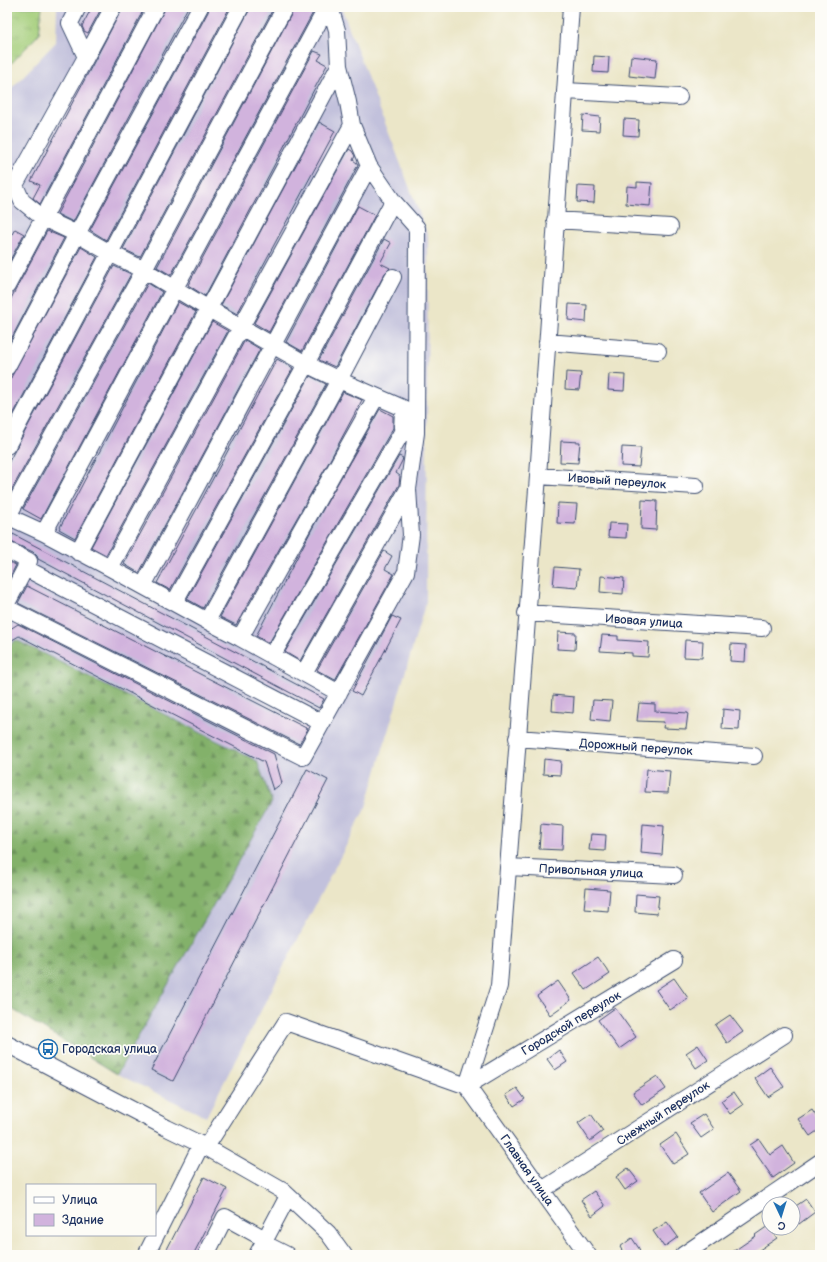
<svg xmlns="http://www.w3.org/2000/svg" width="827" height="1262" font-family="'Balsamiq Sans',sans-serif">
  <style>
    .industrial { fill: #c2c1dc }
    .grass { fill: url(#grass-tufts); stroke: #607e6c }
    .forest { fill: url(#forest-firs); stroke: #4f7064 }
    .building { fill: #d1b3dd }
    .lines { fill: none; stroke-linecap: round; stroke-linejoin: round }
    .minor-casing { stroke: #3a4a6e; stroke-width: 18 }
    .minor { stroke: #fff; stroke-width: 16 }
    .labels { text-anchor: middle; stroke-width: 3.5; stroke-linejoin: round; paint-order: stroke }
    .street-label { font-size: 12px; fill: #1b2f5e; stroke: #fdfcf7 }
    .poi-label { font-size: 12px; fill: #1b2f5e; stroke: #fdfcf7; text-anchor: start }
  </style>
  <defs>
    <pattern id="grass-tufts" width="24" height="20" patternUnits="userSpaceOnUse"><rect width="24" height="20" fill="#a4ce7a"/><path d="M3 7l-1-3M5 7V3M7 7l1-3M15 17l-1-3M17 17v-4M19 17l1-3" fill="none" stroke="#8db16c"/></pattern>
    <pattern id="forest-firs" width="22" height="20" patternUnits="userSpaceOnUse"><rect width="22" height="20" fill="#83b16a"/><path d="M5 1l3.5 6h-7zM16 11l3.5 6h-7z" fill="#6a905a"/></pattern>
  </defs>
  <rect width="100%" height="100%" fill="#fdfcf7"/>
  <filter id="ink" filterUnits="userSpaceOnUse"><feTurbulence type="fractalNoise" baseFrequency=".025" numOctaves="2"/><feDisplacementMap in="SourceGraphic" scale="8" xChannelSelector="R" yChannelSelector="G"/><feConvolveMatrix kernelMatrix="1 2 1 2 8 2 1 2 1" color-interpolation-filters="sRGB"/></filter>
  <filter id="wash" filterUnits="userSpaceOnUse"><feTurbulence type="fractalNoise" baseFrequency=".012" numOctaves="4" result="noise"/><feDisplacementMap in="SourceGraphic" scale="16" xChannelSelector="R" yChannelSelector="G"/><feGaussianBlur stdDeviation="0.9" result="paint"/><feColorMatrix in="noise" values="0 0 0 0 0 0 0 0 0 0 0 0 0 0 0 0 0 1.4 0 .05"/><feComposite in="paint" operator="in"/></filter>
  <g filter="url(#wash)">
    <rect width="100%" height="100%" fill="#ebe6c8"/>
    <path class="industrial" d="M57,7H341L428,236L426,601L366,807L206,1117L117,1074L272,802L16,640L7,647V93L56,42Z"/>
    <path class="grass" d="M7,7H42L39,34L7,68Z"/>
    <path class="forest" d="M16,640L257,761L272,802L117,1074L7,1006V647Z"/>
    <g id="blocks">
      <path class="building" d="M92,7H102L88,33L84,31L82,26Z
        M123,7H145L40,204L33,198L40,185L31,181Z
        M166,7H188L73,222L57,214Z
        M209,7H230L106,240L90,230L208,12Z
        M251,7H274L140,257L123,249Z
        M294,7H316L171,275L157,267L293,11Z
        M314,51L322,54L318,60L327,65L205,296L188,285Z
        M594,56L609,57L608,73L593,72Z
        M631,56L657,59L655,79L629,76Z
        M583,115L600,117L599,131L582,130Z
        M624,119L639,120L638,136L623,135Z
        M319,122L335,131L237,314L221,305Z
        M349,149L352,151L355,156L353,160L357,163L358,165L269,332L254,323Z
        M637,182L652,183L650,206L626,204L627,186L637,187Z
        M578,186L595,187L594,203L577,202Z
        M358,206L375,215L302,351L286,342Z
        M15,229L24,234L7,266V243Z
        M47,231L64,238L7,347V306Z
        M384,239L391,243L380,263L390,268L385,273L335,367L319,360Z
        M81,247L97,257L7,426V385Z
        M114,266L131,274L7,498V465Z
        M148,283L162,292L41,519L23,509Z
        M178,302L196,312L75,538L59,529Z
        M569,304L587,305L586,322L568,320Z
        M212,322L228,331L106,555L91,547Z
        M245,340L260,349L139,573L124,564Z
        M277,359L293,368L170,590L157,583Z
        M566,372L581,373L579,390L565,389Z
        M609,374L625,375L624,391L608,390Z
        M310,376L326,384L203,608L187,599Z
        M343,392L362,400L330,460L236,625L220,617Z
        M380,409L393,416V428L269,643L256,636L313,527Z
        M561,441L580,442L578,463L560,462Z
        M622,447L641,448L639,467L621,466Z
        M399,456L403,458L402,461L396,473L400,476L399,485L300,661L285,652Z
        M642,500L657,501L656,530L641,529Z
        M558,503L577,504L575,524L557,523Z
        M609,523L627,524L626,538L608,537Z
        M13,534L324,699L319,708L38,559L37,556L33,552L9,541Z
        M384,551L392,556L385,569L394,574L335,680L317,670Z
        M7,561L16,565L7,583Z
        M555,567L579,569L577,588L553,586Z
        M601,576L624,578L623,594L600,592Z
        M27,586L308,729L299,744L18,603Z
        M392,616L401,620L361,696L352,691Z
        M18,624L274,754L282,783L273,790L264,762L19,636L7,643V631Z
        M558,632L576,633L575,650L557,649Z
        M602,635L618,636V640L649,642L648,657L632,656V653L600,651Z
        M685,640L703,641L702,658L684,657Z
        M731,644L746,645L745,662L730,661Z
        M553,695L574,697L573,713L552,711Z
        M593,700L612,701L610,721L591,719Z
        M639,703L655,704V711L688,713L686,729L663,728L664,722L637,721Z
        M723,709L740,711L739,730L722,729Z
        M544,759L561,761L560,775L543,774Z
        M307,769L328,780L173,1081L151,1070Z
        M647,769L670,771L668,793L645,792Z
        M541,824L563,826L562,850L539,849Z
        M643,824L664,826L662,855L641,853Z
        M591,834L606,835L605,851L589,850Z
        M586,888L610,890L608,911L584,909Z
        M636,894L659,896L657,914L635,912Z
        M598,957L610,974L586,990L574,973Z
        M674,978L688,998L670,1010L656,990Z
        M558,981L571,1000L550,1015L537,996Z
        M615,1008L636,1037L619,1049L598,1020Z
        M730,1015L743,1032L727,1043L715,1025Z
        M698,1045L708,1060L696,1068L686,1053Z
        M559,1050L567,1062L555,1070L547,1059Z
        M770,1067L784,1087L768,1097L755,1078Z
        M657,1076L666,1089L642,1105L633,1092Z
        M517,1088L525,1099L514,1106L506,1095Z
        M734,1092L743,1105L730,1114L721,1101Z
        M812,1110L820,1122V1129L810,1136L798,1119Z
        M591,1114L603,1131L590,1141L578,1123Z
        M704,1114L714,1129L701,1138L690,1123Z
        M676,1134L689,1154L673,1164L660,1145Z
        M759,1139L770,1155L783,1146L794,1163L773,1178L750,1145Z
        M628,1168L638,1181L625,1190L616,1177Z
        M728,1173L741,1191L712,1212L699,1193Z
        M204,1177L227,1189L193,1255H164Z
        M594,1191L605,1206L592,1216L581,1200Z
        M806,1199L815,1212L799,1224L793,1215V1208Z
        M667,1222L678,1237L664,1247L653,1231Z
        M768,1226L777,1238L752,1255H728L756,1236L755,1235Z
        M632,1238L640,1250L634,1255H625L620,1247Z"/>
    </g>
  </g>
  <g filter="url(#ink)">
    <use href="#blocks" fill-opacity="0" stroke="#3a4a6e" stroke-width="1"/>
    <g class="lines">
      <g class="minor-casing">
        <path id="minor" d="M78,7L70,23L86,57L15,185L22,201L43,218L77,234L110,253L144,270L209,309L306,364L339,380L403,408L402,432
          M86,57L113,7
          M565,91L679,97
          M555,220L670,227
          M7,286L156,7
          M547,342L658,351
          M7,367L77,234L200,7
          M7,446L241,7
          M538,476L696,486
          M7,516L44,533L110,568L207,621L240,638L339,693
          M7,518L144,270L285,7
          M44,533L175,288L327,7
          M7,550L29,561L7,603
          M78,552L339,66
          M25,568L322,723
          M110,568L241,327L352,125
          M143,586L369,166
          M174,603L306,364L393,201
          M7,608L303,757L406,572L411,535L408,489L416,433L417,228L393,201L369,166L352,125L348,102L339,66L337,30L330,7
          M526,613L762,628
          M207,621L339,380L393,277
          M240,638L376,397
          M272,656L402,432L411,433
          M304,673L408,489
          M517,738L754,756
          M508,867L674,875
          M7,1044L167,1128L206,1147L283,1191L328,1233L344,1255
          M467,1086L499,986L538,476L571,7
          M467,1086L674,960
          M467,1086L588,1255
          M206,1147L286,1022L467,1086
          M542,1190L784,1035
          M263,1243L287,1255
          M146,1255L201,1145
          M206,1255L225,1217L265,1239
          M257,1255L288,1196
          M683,1255L820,1162"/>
      </g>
      <use href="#minor" class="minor"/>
    </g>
  </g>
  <defs>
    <g id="bus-ring" transform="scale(1)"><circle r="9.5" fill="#fdfcf7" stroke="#1f6fb2" stroke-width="1.5"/><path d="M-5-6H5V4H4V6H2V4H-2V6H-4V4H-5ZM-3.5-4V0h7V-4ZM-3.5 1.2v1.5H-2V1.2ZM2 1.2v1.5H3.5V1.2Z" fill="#1f6fb2"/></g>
  </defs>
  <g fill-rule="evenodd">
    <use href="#bus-ring" x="48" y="1049"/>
  </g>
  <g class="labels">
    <g class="street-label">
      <text transform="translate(617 481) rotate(4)" y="4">Ивовый переулок</text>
      <text transform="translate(644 621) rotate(4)" y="4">Ивовая улица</text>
      <text transform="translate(636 747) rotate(4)" y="4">Дорожный переулок</text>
      <text transform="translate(591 871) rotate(3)" y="4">Привольная улица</text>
      <text transform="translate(571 1023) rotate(-31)" y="4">Городской переулок</text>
      <text transform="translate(663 1113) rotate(-33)" y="4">Снежный переулок</text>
      <text transform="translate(527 1170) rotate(55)" y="4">Главная улица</text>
    </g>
    <g class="poi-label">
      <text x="62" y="1053">Городская улица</text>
    </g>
  </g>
  <rect width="827" height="1262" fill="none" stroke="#fdfcf7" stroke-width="24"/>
  <rect x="26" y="1184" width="130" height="52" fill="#fdfcf7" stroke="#a3aaba"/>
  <rect x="34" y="1197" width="20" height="6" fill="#ffffff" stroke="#a3aaba"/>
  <text x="62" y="1204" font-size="12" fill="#1b2f5e">Улица</text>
  <rect x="34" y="1214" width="20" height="12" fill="#d1b3dd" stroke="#a3aaba"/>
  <text x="62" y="1224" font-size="12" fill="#1b2f5e">Здание</text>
  <g transform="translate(781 1216) rotate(176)"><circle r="19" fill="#fdfcf7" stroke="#a3aaba"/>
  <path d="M0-3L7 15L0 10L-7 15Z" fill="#1f6fb2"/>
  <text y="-6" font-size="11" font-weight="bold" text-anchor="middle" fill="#1b2f5e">С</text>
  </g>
</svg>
